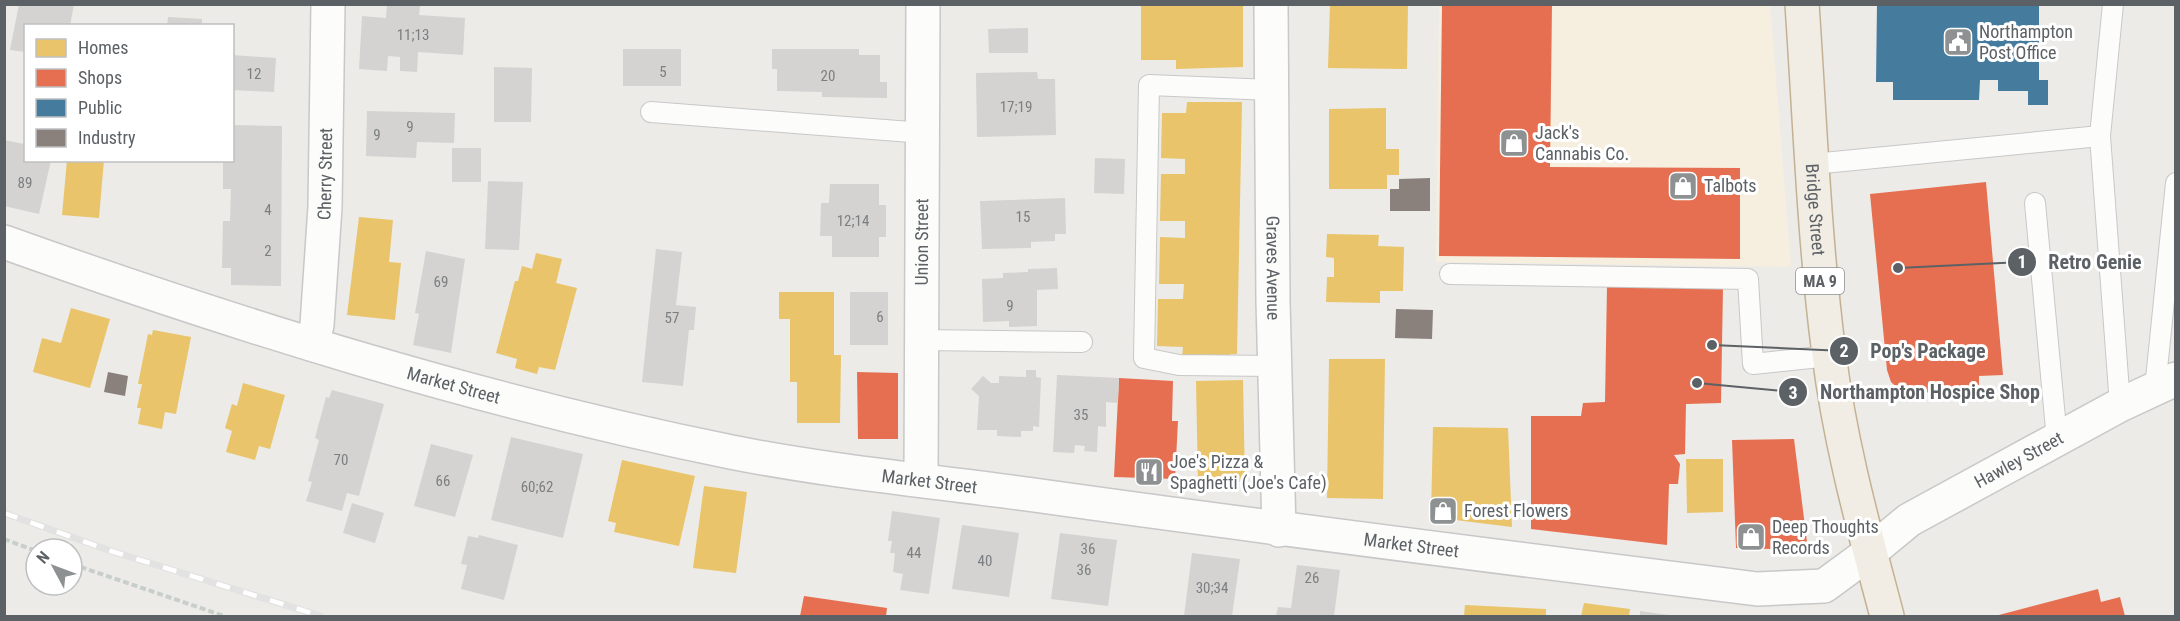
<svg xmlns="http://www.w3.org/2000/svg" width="2180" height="621" font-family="'Roboto Condensed',sans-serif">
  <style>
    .commercial { fill: #f6efdf }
    .homes { fill: #e9c46a }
    .shops { fill: #e76f51 }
    .public { fill: #457b9d }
    .industry { fill: #8a817c }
    .building { fill: #d4d3d1 }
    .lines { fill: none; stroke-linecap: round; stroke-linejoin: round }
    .service-casing { stroke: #c8c8c8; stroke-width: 22 }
    .minor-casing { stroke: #c8c8c8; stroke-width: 36 }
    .tertiary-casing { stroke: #c8c8c8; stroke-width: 36 }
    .trunk-casing { stroke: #c4b193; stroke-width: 36 }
    .path { stroke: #c8cec9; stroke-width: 4; stroke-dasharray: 6 3; stroke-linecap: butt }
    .service { stroke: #fcfcfb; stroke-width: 20 }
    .minor { stroke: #fcfcfb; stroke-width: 33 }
    .tertiary { stroke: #fcfcfb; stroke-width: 33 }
    .trunk { stroke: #f1ede4; stroke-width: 33 }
    .rail-casing { stroke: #e3e2e2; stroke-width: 7 }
    .rail { stroke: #fff; stroke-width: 4.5; stroke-dasharray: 14; stroke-linecap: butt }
    .labels { text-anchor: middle; stroke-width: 6; stroke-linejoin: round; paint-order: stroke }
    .number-label { font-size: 15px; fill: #7b7f81 }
    .shield { fill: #fff; stroke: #8d9093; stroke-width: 1.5 }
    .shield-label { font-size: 16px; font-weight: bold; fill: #5c6165 }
    .poi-label { font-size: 18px; fill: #5c6165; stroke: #fff; text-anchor: start }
    .street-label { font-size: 18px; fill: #5c6165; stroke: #fff }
    .leader { fill: none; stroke: #5c6165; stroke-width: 2 }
    .callout-dot { fill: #5c6165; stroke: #fff; stroke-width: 2 }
    .mark-label { font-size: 18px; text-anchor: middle; font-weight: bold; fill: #fff }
    .callout-label { font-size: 20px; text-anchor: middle; font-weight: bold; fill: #5c6165; stroke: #fff; stroke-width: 6; stroke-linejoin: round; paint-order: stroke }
  </style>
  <rect width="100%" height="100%" fill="#ecebe7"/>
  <path class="commercial" d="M1439,5H1770L1791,267L1436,262Z"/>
  <path class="homes" d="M1141,4H1243V67L1176,69V60H1141Z
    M1330,4H1408L1407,69L1328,68Z
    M1187,102H1242L1237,354H1230L1231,358L1182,357L1183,347L1157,346L1158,299H1183L1184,284H1159L1160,237L1185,238V221H1160L1161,174H1185V159L1161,158L1162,113H1186Z
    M1386,108V149H1399V175H1387V189H1329V109Z
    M67,160H104L99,218L62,215Z
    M359,217L393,220L389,262L401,263L395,320L347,315Z
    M1327,234L1379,235L1378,246L1404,247L1403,291H1380V303L1326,302L1327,277H1334V258L1326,257Z
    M536,253L562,259L556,283L577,288L555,370L539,367L537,374L515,368L517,359L496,353L515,281H518L522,266L532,269Z
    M779,292H834V355H841L840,423H797V382H790V319H779Z
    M71,308L110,319L90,388L33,372L42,338L61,343Z
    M153,330L191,337L176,414L165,412L162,429L138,424L141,408H137L142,384H138L148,334L152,335Z
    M1329,359H1385L1383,499L1327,498Z
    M1243,380L1245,482L1198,483L1196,381Z
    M243,383L285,395L270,449L259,446L255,460L226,452L232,431L225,428L232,404L237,406Z
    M1433,427L1508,428L1512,527L1431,517Z
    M1686,459H1723V512L1687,513Z
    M622,460L695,476L679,546L614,532L616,523L608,521Z
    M704,486L747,492L736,573L693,568Z
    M1584,603L1630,609L1629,616H1581Z
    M1465,605L1546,609V616H1464Z"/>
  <path class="shops" d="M1442,4H1552L1550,167L1740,168V259L1439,256Z
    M1986,182L2003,375L1979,376V385L1910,395L1904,394L1891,382L1887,370L1870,194Z
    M1607,286L1723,287L1721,403L1686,404L1685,454L1674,455L1680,464L1678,484H1669L1667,545L1531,529V416H1581L1583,403L1605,402Z
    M857,372L898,373V439H858Z
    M1119,378L1173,381L1172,421H1178L1175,479L1114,477Z
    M1794,439L1808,550L1736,548L1732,440Z
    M2098,589L2101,602L2120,597L2125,616H1995Z
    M804,596L887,608L886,616H800Z"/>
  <path class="public" d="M1877,4H2039V80H2048V105H2028V91H1998V80H1980L1979,100H1893V82H1876Z"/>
  <path class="industry" d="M1430,178V211H1390V189H1399V179Z
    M1396,309L1433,310L1432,339L1395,338Z
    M108,372L128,376L125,396L104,392Z"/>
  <path class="building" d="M19,4H74L70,26H26V52L10,50Z
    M387,4L420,6L419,15L465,18L463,55L418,52L417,72L400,71V57L388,56L387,71L359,69L362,16L386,18Z
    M168,17L202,19V26H167Z
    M1028,28V53H989L988,29Z
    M623,49H681V86H623Z
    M772,49H859V55H880V82H887V98L822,97V92L777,91V69H772Z
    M232,55L276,58L274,92L232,90Z
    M494,67L532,68L531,122H494Z
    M1037,72L1038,79H1055L1056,135L977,137L976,73Z
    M367,111L455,113L454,143L417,142L416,158L366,156Z
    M232,125L282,126L281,286L231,285V268H222L223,221H230L231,189H223V160H232Z
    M4,140L24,144L26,140V160H51L39,214L4,206Z
    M452,148H481V182H452Z
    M1095,158L1125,159L1124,194L1094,193Z
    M488,181L523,182L519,250L485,249Z
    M830,184H879V205H886V237H879V257H832V236H820L821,203H829Z
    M1065,198L1066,234H1055V241L1031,242V248L982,249L980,201Z
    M656,249L682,252L676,305L696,307L694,330H689L683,386L642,382Z
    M426,251L465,259L451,353L413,345L419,314L415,313Z
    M1057,268L1058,289L1037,290V326L1009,327V321L983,322L982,279L1003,278V273L1028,272V269Z
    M850,292H888V345H850Z
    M1026,370H1036V377L1041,378L1039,427L1033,426V431H1021V437L997,436V430H977L979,396L971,389L983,376L991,383H999V376L1026,377Z
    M1057,375L1119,378L1118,403L1106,402V427L1098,426L1097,452L1084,451L1085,446L1075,445L1074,453L1053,452Z
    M332,390L384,404L359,496L347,493L342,511L306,501L312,482L308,481L319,440L315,438L326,397L329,398Z
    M511,437L583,454L563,538L491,520Z
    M431,444L473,455L455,517L414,506Z
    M352,503L384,513L375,543L343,533Z
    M892,511L940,518L929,594L900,590L903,574L893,572L895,553H890L892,541H888Z
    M962,525L1019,533L1009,597L952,589Z
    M1060,533L1117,540L1108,606L1051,599Z
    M479,535L518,545L504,600L461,589L467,565L461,564L468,536L478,538Z
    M1192,553L1240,559L1232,616H1184Z
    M1297,565L1340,570L1334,616H1276L1278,607L1291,608Z
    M1640,611L1669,615V616H1640Z"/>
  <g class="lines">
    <g class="service-casing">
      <path id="service" d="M1272,90L1149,85L1144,358L1179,365L1275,366
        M651,112L924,133
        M2100,136L2113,4
        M1813,164L2100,136L2120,405
        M2035,203L2057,440
        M1450,274L1748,279L1753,364L1829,356
        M922,340L1082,342
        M2155,389L2176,183"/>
    </g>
    <g class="minor-casing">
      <g id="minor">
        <path id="s1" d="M1271,4L1273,301L1279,530"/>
        <path id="s2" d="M312,344L317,325L325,207L328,4"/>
        <path id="s3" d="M921,479L923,4"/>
        <path id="s4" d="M1869,553L1909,520L2120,405L2176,379"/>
      </g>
    </g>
    <g class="tertiary-casing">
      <g id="tertiary">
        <path id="s5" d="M4,242C242,327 484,402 731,452C831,472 933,481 1034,495C1275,529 1516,559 1757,589L1824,586L1869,553"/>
      </g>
    </g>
    <g class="trunk-casing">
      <g id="trunk">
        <path id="s6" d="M1802,4C1810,121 1814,239 1829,354C1840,444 1864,529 1887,616"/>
      </g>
    </g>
    <path class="path" d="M4,539L36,551
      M72,564L224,616"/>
    <use href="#service" class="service"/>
    <use href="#minor" class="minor"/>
    <use href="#tertiary" class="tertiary"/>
    <use href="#trunk" class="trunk"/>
    <g class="rail-casing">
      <path id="rail" d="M4,513L111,551L321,616"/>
    </g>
    <use href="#rail" class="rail"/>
  </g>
  <defs>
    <g id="civic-square" transform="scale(1.5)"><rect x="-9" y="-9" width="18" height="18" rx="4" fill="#8e9192" stroke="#fff"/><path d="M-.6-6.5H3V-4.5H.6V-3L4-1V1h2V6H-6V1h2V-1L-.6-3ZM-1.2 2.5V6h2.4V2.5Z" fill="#fff"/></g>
    <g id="shop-square" transform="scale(1.5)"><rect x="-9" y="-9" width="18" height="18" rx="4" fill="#8e9192" stroke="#fff"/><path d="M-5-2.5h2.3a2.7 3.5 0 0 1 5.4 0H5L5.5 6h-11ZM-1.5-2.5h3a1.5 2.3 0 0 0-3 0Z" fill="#fff"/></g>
    <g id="restaurant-square" transform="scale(1.5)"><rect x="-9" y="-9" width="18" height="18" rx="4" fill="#8e9192" stroke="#fff"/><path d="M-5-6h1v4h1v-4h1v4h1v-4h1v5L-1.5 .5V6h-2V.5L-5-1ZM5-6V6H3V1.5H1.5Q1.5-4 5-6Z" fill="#fff"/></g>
  </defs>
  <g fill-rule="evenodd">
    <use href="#civic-square" x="1958" y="42"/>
    <use href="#shop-square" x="1514" y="143"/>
    <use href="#shop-square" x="1683" y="186"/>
    <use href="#restaurant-square" x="1149" y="472"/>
    <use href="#shop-square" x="1443" y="511"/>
    <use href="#shop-square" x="1751" y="537"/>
  </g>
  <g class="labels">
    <g class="number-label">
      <text x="413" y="40">11;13</text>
      <text x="663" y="77">5</text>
      <text x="254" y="79">12</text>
      <text x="828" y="81">20</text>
      <text x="1016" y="112">17;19</text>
      <text x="410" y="132">9</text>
      <text x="377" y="140">9</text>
      <text x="25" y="188">89</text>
      <text x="268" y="215">4</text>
      <text x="1023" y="222">15</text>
      <text x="853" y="226">12;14</text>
      <text x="268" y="256">2</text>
      <text x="441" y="287">69</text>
      <text x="1010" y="311">9</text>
      <text x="880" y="322">6</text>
      <text x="672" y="323">57</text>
      <text x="1081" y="420">35</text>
      <text x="341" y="465">70</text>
      <text x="443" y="486">66</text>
      <text x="537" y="492">60;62</text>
      <text x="1088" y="554">36</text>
      <text x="914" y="558">44</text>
      <text x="985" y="566">40</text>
      <text x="1084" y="575">36</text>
      <text x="1312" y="583">26</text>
      <text x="1212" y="593">30;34</text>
    </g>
    <rect class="shield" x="1796" y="268" width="48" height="26" rx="4.5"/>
    <g class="shield-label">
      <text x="1820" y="287">MA 9</text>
    </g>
    <g class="poi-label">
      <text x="1979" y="38">Northampton<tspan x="1979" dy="21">Post Office</tspan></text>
      <text x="1535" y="139">Jack's<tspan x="1535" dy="21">Cannabis Co.</tspan></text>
      <text x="1704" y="192">Talbots</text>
      <text x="1170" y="468">Joe's Pizza &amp;<tspan x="1170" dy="21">Spaghetti (Joe's Cafe)</tspan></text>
      <text x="1464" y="517">Forest Flowers</text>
      <text x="1772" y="533">Deep Thoughts<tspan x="1772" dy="21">Records</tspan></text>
    </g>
    <g class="street-label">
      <text dy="6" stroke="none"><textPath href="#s2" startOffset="171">Cherry Street</textPath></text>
      <text dy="6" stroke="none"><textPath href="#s6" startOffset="206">Bridge Street</textPath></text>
      <text dy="6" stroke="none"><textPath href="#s3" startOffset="237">Union Street</textPath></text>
      <text dy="6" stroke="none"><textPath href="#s1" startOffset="264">Graves Avenue</textPath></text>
      <text dy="6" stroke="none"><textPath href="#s5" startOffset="472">Market Street</textPath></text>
      <text dy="6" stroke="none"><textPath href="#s4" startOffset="177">Hawley Street</textPath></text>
      <text dy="6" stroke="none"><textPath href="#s5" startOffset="958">Market Street</textPath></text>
      <text dy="6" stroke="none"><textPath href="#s5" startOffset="1444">Market Street</textPath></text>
    </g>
  </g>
  <path class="leader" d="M1898 268L2022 262M1712 345L1844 351M1697 383L1793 392"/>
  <g class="callout-dot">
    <circle cx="1898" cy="268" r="6"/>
    <circle cx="1712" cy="345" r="6"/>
    <circle cx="1697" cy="383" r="6"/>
    <circle cx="2022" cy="262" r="15"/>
    <circle cx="1844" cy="351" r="15"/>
    <circle cx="1793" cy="392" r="15"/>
  </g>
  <g class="mark-label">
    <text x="2022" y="268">1</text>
    <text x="1844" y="357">2</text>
    <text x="1793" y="399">3</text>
  </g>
  <g class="callout-label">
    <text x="2095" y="269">Retro Genie</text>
    <text x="1928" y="358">Pop's Package</text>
    <text x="1930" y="399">Northampton Hospice Shop</text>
  </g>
  <rect width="2180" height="621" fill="none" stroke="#5c6165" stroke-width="12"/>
  <rect x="24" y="24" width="210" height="138" fill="#ffffff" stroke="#bec0c1" stroke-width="1.5"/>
  <rect x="36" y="39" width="30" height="18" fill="#e9c46a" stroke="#bec0c1" stroke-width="1.5"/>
  <text x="78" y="54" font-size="18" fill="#5c6165">Homes</text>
  <rect x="36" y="69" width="30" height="18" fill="#e76f51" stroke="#bec0c1" stroke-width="1.5"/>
  <text x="78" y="84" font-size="18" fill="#5c6165">Shops</text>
  <rect x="36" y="99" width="30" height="18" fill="#457b9d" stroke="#bec0c1" stroke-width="1.5"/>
  <text x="78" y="114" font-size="18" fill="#5c6165">Public</text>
  <rect x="36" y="129" width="30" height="18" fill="#8a817c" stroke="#bec0c1" stroke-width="1.5"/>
  <text x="78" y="144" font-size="18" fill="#5c6165">Industry</text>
  <g transform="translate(54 567) rotate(311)"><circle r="28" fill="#ffffff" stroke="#bec0c1" stroke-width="1.5"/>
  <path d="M0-4.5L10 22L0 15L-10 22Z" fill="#8e9192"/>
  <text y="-9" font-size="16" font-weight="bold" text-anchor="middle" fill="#5c6165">N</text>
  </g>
</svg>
